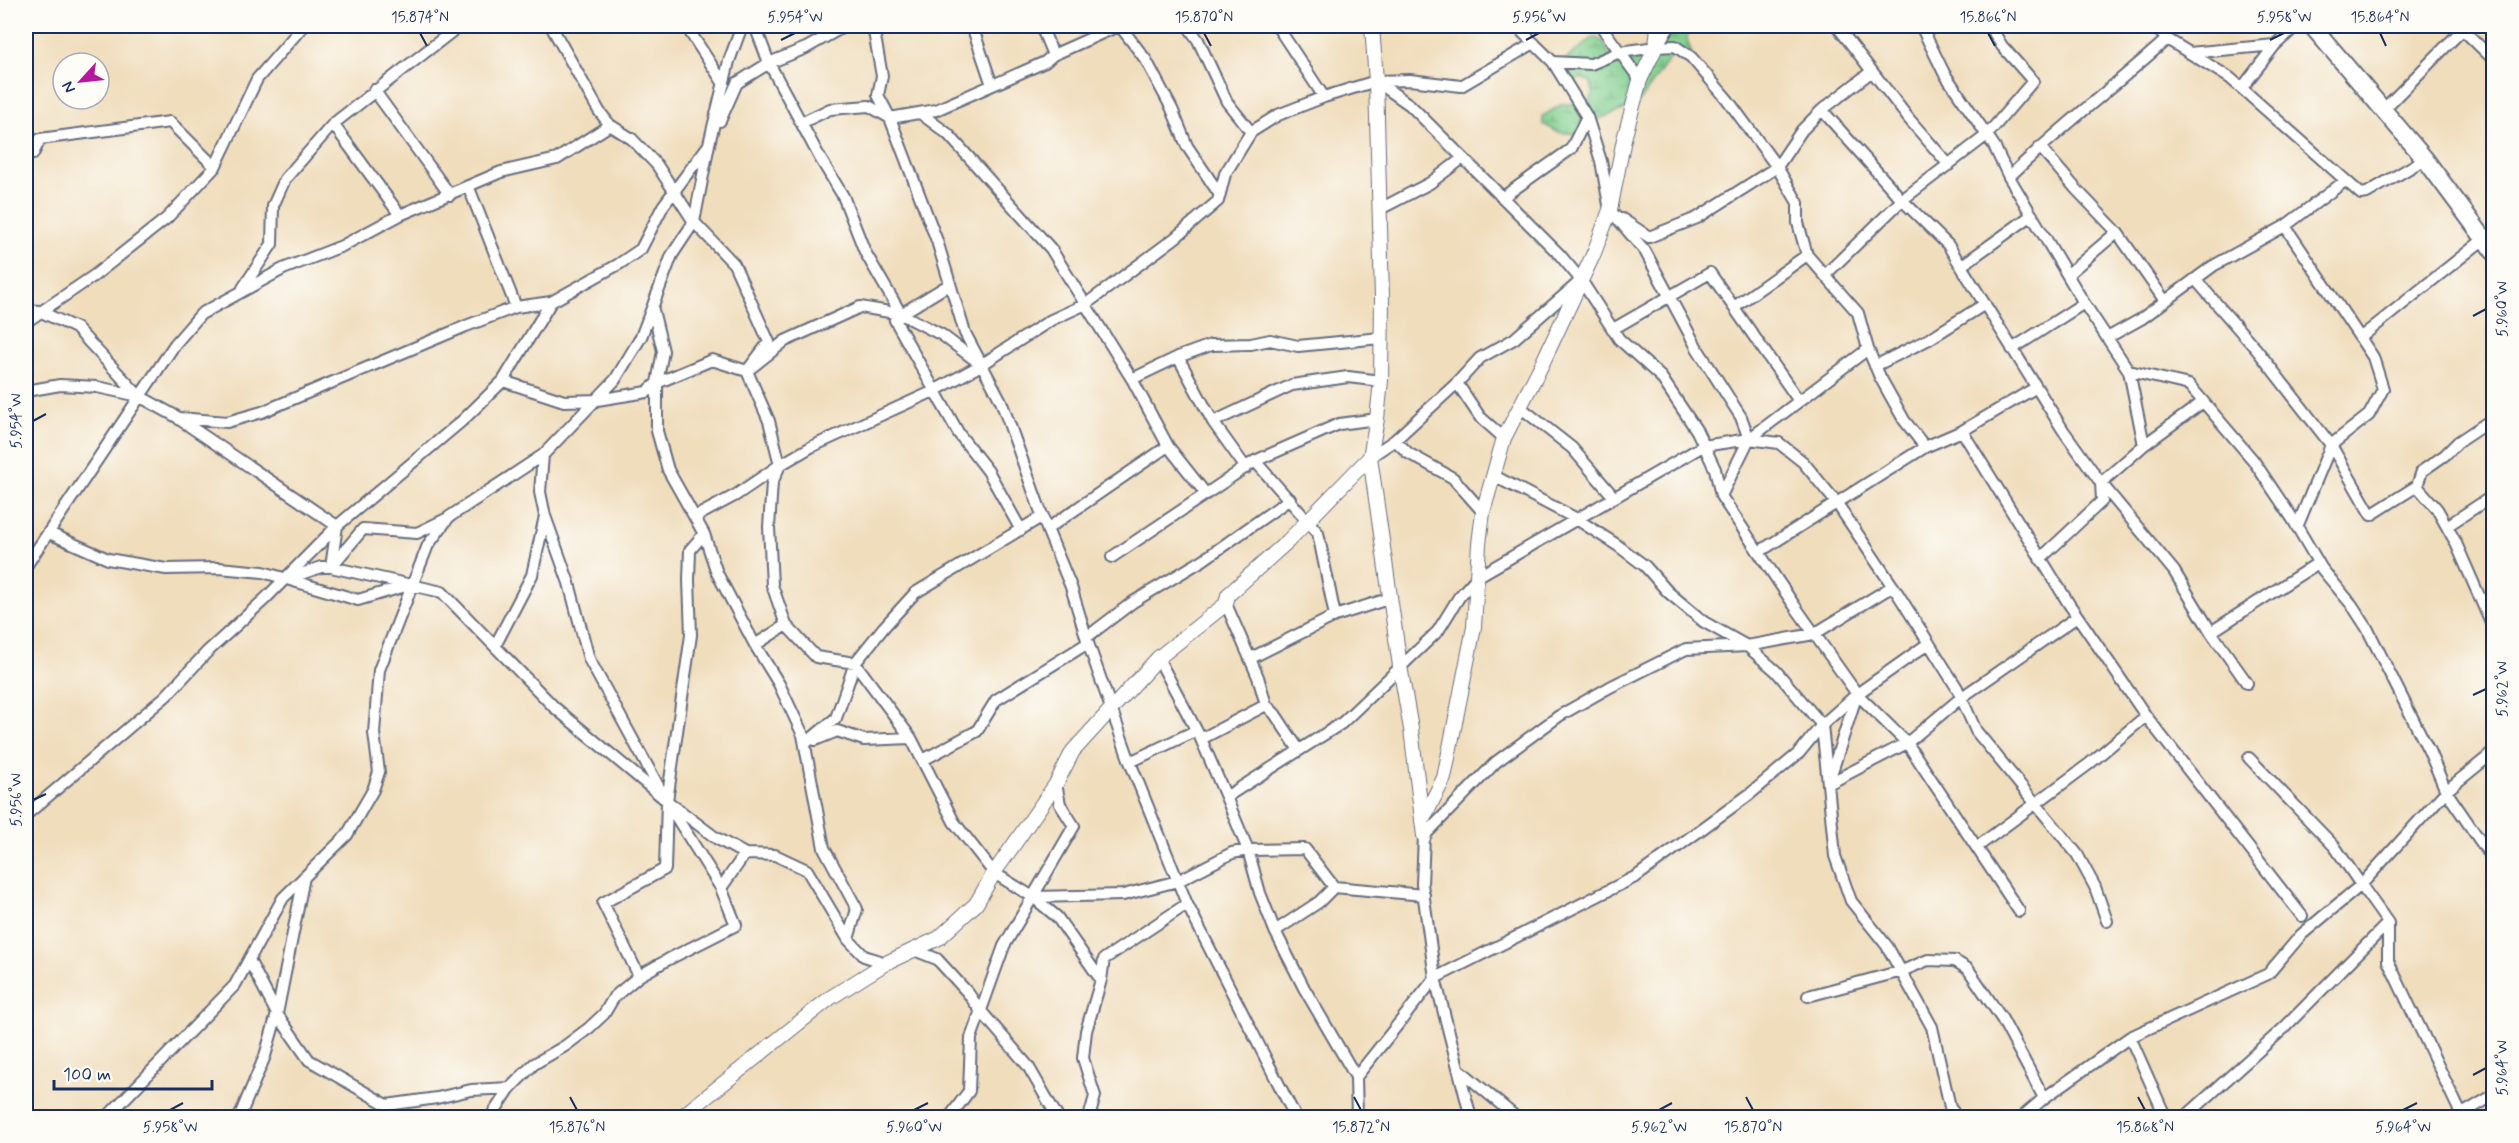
<svg xmlns="http://www.w3.org/2000/svg" width="2519" height="1143" font-family="Mynerve,sans-serif">
  <style>
    .wetland { fill: url(#wetland-marsh); stroke: #4e8076; stroke-width: 1.5 }
    .lines { fill: none; stroke-linecap: round; stroke-linejoin: round }
    .minor-casing { stroke: #666c7f; stroke-width: 14 }
    .tertiary-casing { stroke: #666c7f; stroke-width: 16 }
    .trunk-casing { stroke: #666c7f; stroke-width: 20 }
    .minor { stroke: #fff; stroke-width: 10 }
    .tertiary { stroke: #fff; stroke-width: 14 }
    .trunk { stroke: #fff; stroke-width: 16 }
    .ticks { fill: none; stroke: #1b2f5e; stroke-width: 2 }
    .neatline { fill: none; stroke: #1b2f5e; stroke-width: 2 }
    .ticks-label { font-size: 15px; text-anchor: middle; fill: #1b2f5e }
  </style>
  <defs>
    <pattern id="wetland-marsh" width="20" height="14" patternUnits="userSpaceOnUse" patternTransform="scale(1.5)"><rect width="20" height="14" fill="#82d08f"/><path d="M1 5h8M5 5V1M11 12h8M15 12V8" fill="none" stroke="#6aa978"/></pattern>
  </defs>
  <rect width="100%" height="100%" fill="#fdfcf7"/>
  <filter id="ink" filterUnits="userSpaceOnUse"><feTurbulence type="fractalNoise" baseFrequency=".0167" numOctaves="2"/><feDisplacementMap in="SourceGraphic" scale="12" xChannelSelector="R" yChannelSelector="G"/><feConvolveMatrix kernelMatrix="1 2 1 2 8 2 1 2 1" color-interpolation-filters="sRGB"/></filter>
  <filter id="wash" filterUnits="userSpaceOnUse"><feTurbulence type="fractalNoise" baseFrequency=".008" numOctaves="4" result="noise"/><feDisplacementMap in="SourceGraphic" scale="24" xChannelSelector="R" yChannelSelector="G"/><feGaussianBlur stdDeviation="1.35" result="paint"/><feColorMatrix in="noise" values="0 0 0 0 0 0 0 0 0 0 0 0 0 0 0 0 0 1.4 0 .05"/><feComposite in="paint" operator="in"/></filter>
  <g filter="url(#wash)">
    <rect width="100%" height="100%" fill="#f0ddbc"/>
    <path class="wetland" d="M1646,26H1692L1688,28L1687,40L1692,54H1673L1637,105L1601,118L1591,124L1582,135L1558,132L1543,124V116L1562,104L1588,103L1593,94L1591,82L1581,78L1572,83L1559,65L1594,37L1604,42L1610,56L1623,65L1646,55L1656,30Z"/>
  </g>
  <g filter="url(#ink)">
    <g class="lines">
      <g class="minor-casing">
        <path id="minor" d="M551,26L599,111L610,125L632,139L657,165L694,222L734,264L769,342L747,371L769,421L780,465L772,483L769,527L772,585L786,625
          M686,26L724,84
          M755,26L769,63L820,158L843,196L865,252L901,314
          M873,26L882,76L878,95L890,118L937,241L965,333L1001,401L1047,529L1071,587L1088,643L1130,762L1187,904L1296,1118
          M972,26L992,85
          M1041,26L1053,55
          M1120,26L1146,60L1172,109L1187,146L1220,195
          M1188,26L1198,40L1227,102L1251,132
          M1277,26L1324,97
          M1516,26L1553,62L1587,117L1601,161L1610,210L1645,251L1697,348L1741,417L1749,439
          M1601,26L1640,80
          M1837,26L1909,119L1949,165
          M1921,26L1944,73L1993,144L2009,177L2084,303L2129,371L2144,445
          M2154,26L2167,39L2230,78L2361,194L2367,193L2425,159
          M2459,26L2494,60
          M1656,47L1675,46L1691,57L1727,99L1777,167L1798,203V223L1807,255L1858,313L1868,349L1880,377L1904,420L1925,447
          M2189,53L2275,45
          M1553,62L1591,64L1620,52L1656,47L1670,26
          M1376,81L1410,105L1560,255L1581,280L1619,339L1661,377L1697,431L1715,469L1721,496L1794,605L1857,694L1828,784L1835,856L1851,901L1887,946L1932,1027L1950,1107L1957,1118
          M2242,88L2275,45L2296,26
          M374,90L450,195
          M1822,110L1902,200L1948,245L2063,430L2101,483L2174,571L2211,632L2247,683
          M2383,110L2466,26
          M920,113L948,134L1051,249L1132,379L1168,446L1206,494
          M720,121L737,83L769,63L806,48L845,26
          M801,123L830,109L869,106L890,118L936,110L1045,62L1053,55L1118,26
          M333,124L400,215
          M2040,147L2076,189L2117,232L2165,301
          M26,150L33,154L40,139L170,122L215,167
          M2009,177C2059,128 2115,86 2167,39
          M469,188L516,307
          M1503,197L1571,149L1587,117
          M1380,209L1430,183L1463,158
          M1622,219L1649,237L1697,218L1777,167L1802,130L1822,110L1872,71
          M2285,226L2373,357L2383,389L2369,415L2331,445L2297,527
          M1961,266L2032,215
          M2068,274L2117,232
          M1825,275L1902,200L1987,135L2033,81L2002,46L1990,26
          M2195,279L2257,350L2331,445L2371,515L2417,486L2422,471L2445,455L2458,442L2494,418
          M950,284L901,314L895,320L959,434L988,471L1021,530
          M243,288L272,244L273,206L285,179L333,124L459,26
          M1734,307L1807,255
          M26,310L39,311L76,328L139,396
          M653,310L663,351L657,383V431L668,470L704,534L717,573L755,645L779,684L803,735L824,848L857,909L848,939
          M26,322L95,275L167,218L215,167L257,79L303,26
          M1613,329L1710,273L1799,401
          M2107,338L2141,319L2213,266L2285,226L2345,181
          M2360,338L2494,231
          M2012,349L2084,303
          M1178,357L1213,422L1246,468
          M1875,366L1929,339L1985,304
          M2129,371L2189,385L2253,460L2292,518L2322,569L2352,605L2367,628L2429,751L2446,791L2494,861
          M1132,379L1178,357L1211,345L1251,344L1270,340L1298,346L1381,338
          M503,381L564,401L597,400L647,392L657,383L712,360L747,371L785,341L860,307L901,314L942,335L979,363
          M1457,383L1480,417L1504,438
          M26,391L60,385L97,387L139,396L179,418L227,422L262,412L466,326L516,307L551,302L619,264L641,249L663,206L708,146
          M1520,407L1572,448L1613,496
          M179,419L337,526L331,567L442,592L554,707L667,801L716,838L745,854L775,855L807,870L848,939L864,956L886,963
          M1213,422L1292,385L1348,377L1381,381
          M1962,431L2069,604L2146,716L2302,916
          M1395,440L1408,453L1453,478L1483,512
          M543,455L540,492L545,516L569,583L589,659L662,793
          M1370,457L1395,440L1457,383L1480,358L1514,339L1577,284
          M1255,461L1318,533L1335,616
          M1494,476L1575,518L1617,545L1645,566L1668,592L1704,622L1747,646L1776,671L1822,725L1828,784L1907,743L1962,697L2077,617
          M2417,486L2437,509L2455,541L2494,630
          M1721,496L1749,439L1868,349
          M695,517L736,495L780,465L811,447L934,391L981,365L1051,320L1086,304L1175,238L1218,201L1225,174L1251,132L1278,115L1324,97L1376,81L1410,80L1461,86L1534,43
          M2447,526L2494,495
          M1047,529L1168,446
          M49,533L108,559L166,569L219,568L263,572L358,600L409,585
          M1759,552L1925,447L1962,431L2035,388
          M1112,557L1255,461L1339,424L1377,419
          M2040,559L2102,501L2101,483L2144,445L2203,402
          M26,566L175,344L201,314L283,269L342,246L400,215L501,172L557,159L610,125
          M287,579L321,567H331L363,529L417,533L446,519
          M1226,604L1258,677L1266,705L1275,714L1299,750
          M2211,632L2318,563
          M1087,637L1133,602L1203,560L1290,499
          M755,645L786,625L816,657L855,663L911,738L954,822L994,873L1033,897L1057,917L1101,980L1086,1031L1083,1058L1095,1096L1089,1118
          M495,646L532,575L545,516
          M1158,658L1201,739L1226,797L1248,850L1260,893L1275,931L1304,988L1356,1077
          M1251,658L1335,616L1391,598
          M1857,694L1907,743L2019,911
          M1201,739L1266,705
          M815,740L837,731L864,740L911,738
          M806,743L836,718L855,663L884,627L915,593L1043,516
          M923,760L977,731L996,700L1088,643
          M1130,762L1195,731
          M1226,797L1342,723L1438,631L1459,597L1477,577L1703,446L1749,439L1779,443L1803,462L1836,502L1898,594L1957,688L1976,731L2077,854L2095,887L2107,921
          M670,807L721,888
          M26,815L166,696L207,652L265,599L337,526L463,420L503,381L551,302
          M1977,847L2089,764L2146,716
          M1033,897L1123,895L1178,881L1232,853L1248,850L1305,849L1334,887L1424,895
          M1275,931L1319,902L1334,887
          M914,950L937,959L968,993L980,1010L1028,1066L1058,1118
          M249,960L277,1014L309,1060L387,1105L437,1098L471,1090L510,1088
          M639,976L603,903L665,869L667,801L691,635L689,580L690,550L704,534
          M1101,980L1104,959L1187,904
          M1808,996L1902,971L1928,960L1955,961L1968,969L2002,1019L2044,1098L2130,1037L2268,974L2301,935L2361,885L2335,847L2249,758
          M2130,1037L2166,1118
          M1460,1070L1517,1118
          M2462,1114L2494,1095
          M106,1118L235,985L283,898L347,835L373,790L379,772L374,733L379,670L428,545L449,517L543,455L615,380L641,337L672,255L694,222L709,144L729,61L742,26
          M239,1118L265,1056L277,1014L304,877
          M490,1118L510,1088L534,1064L565,1046L589,1028L604,1014L614,997L639,976L669,959L736,925L721,888L745,854
          M949,1118L969,1091L971,1038L1004,946L1074,826L1060,804L1056,784
          M1357,1118L1356,1077L1435,978L1637,876L1750,794L1799,753L1822,725L1857,694L1929,643
          M1471,1118L1435,978L1422,884L1424,836L1496,762L1559,716L1610,687L1686,649L1747,646L1814,634L1893,586
          M2021,1118L2044,1098
          M2184,1118L2284,1028L2388,923
          M2463,1118L2388,961V923L2361,885L2446,791L2494,752"/>
      </g>
      <g class="tertiary-casing">
        <path id="tertiary" d="M1372,26L1376,81L1382,297L1381,381L1377,419L1370,457L1400,666L1411,729L1424,836
          M1422,821L1444,778L1474,627L1479,544L1483,512L1504,438L1542,364L1594,253L1610,210L1624,139L1640,80L1656,47L1658,26
          M680,1118L830,998L886,963L939,938L976,904L994,873L1056,784L1073,751L1158,658L1226,604L1228,595L1288,541L1370,457"/>
      </g>
      <g class="trunk-casing">
        <path id="trunk" d="M2312,26L2425,159L2494,252"/>
      </g>
      <use href="#minor" class="minor"/>
      <use href="#tertiary" class="tertiary"/>
      <use href="#trunk" class="trunk"/>
    </g>
  </g>
  <path class="ticks" d="M420,33L427,46M1204,33L1211,46M1988,33L1995,46M2380,33L2386,46M781,40L795,33M1526,40L1539,33M2270,40L2284,33M2473,316L2486,309M33,421L46,414M2473,695L2486,689M33,800L46,794M2473,1075L2486,1068M570,1097L577,1110M1354,1097L1361,1110M1746,1097L1753,1110M2138,1097L2145,1110M170,1110L183,1103M914,1110L928,1103M1659,1110L1672,1103M2403,1110L2417,1103"/>
  <rect width="2519" height="1143" fill="none" stroke="#fdfcf7" stroke-width="66"/>
  <g transform="translate(81 81) rotate(243)"><circle r="28" fill="#fdfcf7" stroke="#a3aaba" stroke-width="1.5"/>
  <path d="M0-4.5L10 22L0 15L-10 22Z" fill="#b5179e"/>
  <text y="-9" font-size="16" font-weight="bold" text-anchor="middle" fill="#1b2f5e">N</text>
  </g>
  <path d="M54 1080v9h158v-9" fill="none" stroke="#1b2f5e" stroke-width="3"/>
  <text x="63" y="1080" font-size="18" fill="#1b2f5e" stroke="#fdfcf7" stroke-width="4.5" paint-order="stroke">100 m</text>
  <rect x="33" y="33" width="2453" height="1077" class="neatline"/>
  <g class="ticks-label">
    <text x="420" y="22">15.874°N</text>
    <text x="795" y="22">5.954°W</text>
    <text x="1204" y="22">15.870°N</text>
    <text x="1539" y="22">5.956°W</text>
    <text x="1988" y="22">15.866°N</text>
    <text x="2284" y="22">5.958°W</text>
    <text x="2380" y="22">15.864°N</text>
    <text transform="translate(2502 309) rotate(-90)" y="5">5.960°W</text>
    <text transform="translate(16 421) rotate(-90)" y="5">5.954°W</text>
    <text transform="translate(2502 689) rotate(-90)" y="5">5.962°W</text>
    <text transform="translate(16 800) rotate(-90)" y="5">5.956°W</text>
    <text transform="translate(2502 1068) rotate(-90)" y="5">5.964°W</text>
    <text x="170" y="1132">5.958°W</text>
    <text x="577" y="1132">15.876°N</text>
    <text x="914" y="1132">5.960°W</text>
    <text x="1361" y="1132">15.872°N</text>
    <text x="1659" y="1132">5.962°W</text>
    <text x="1753" y="1132">15.870°N</text>
    <text x="2145" y="1132">15.868°N</text>
    <text x="2403" y="1132">5.964°W</text>
  </g>
</svg>
